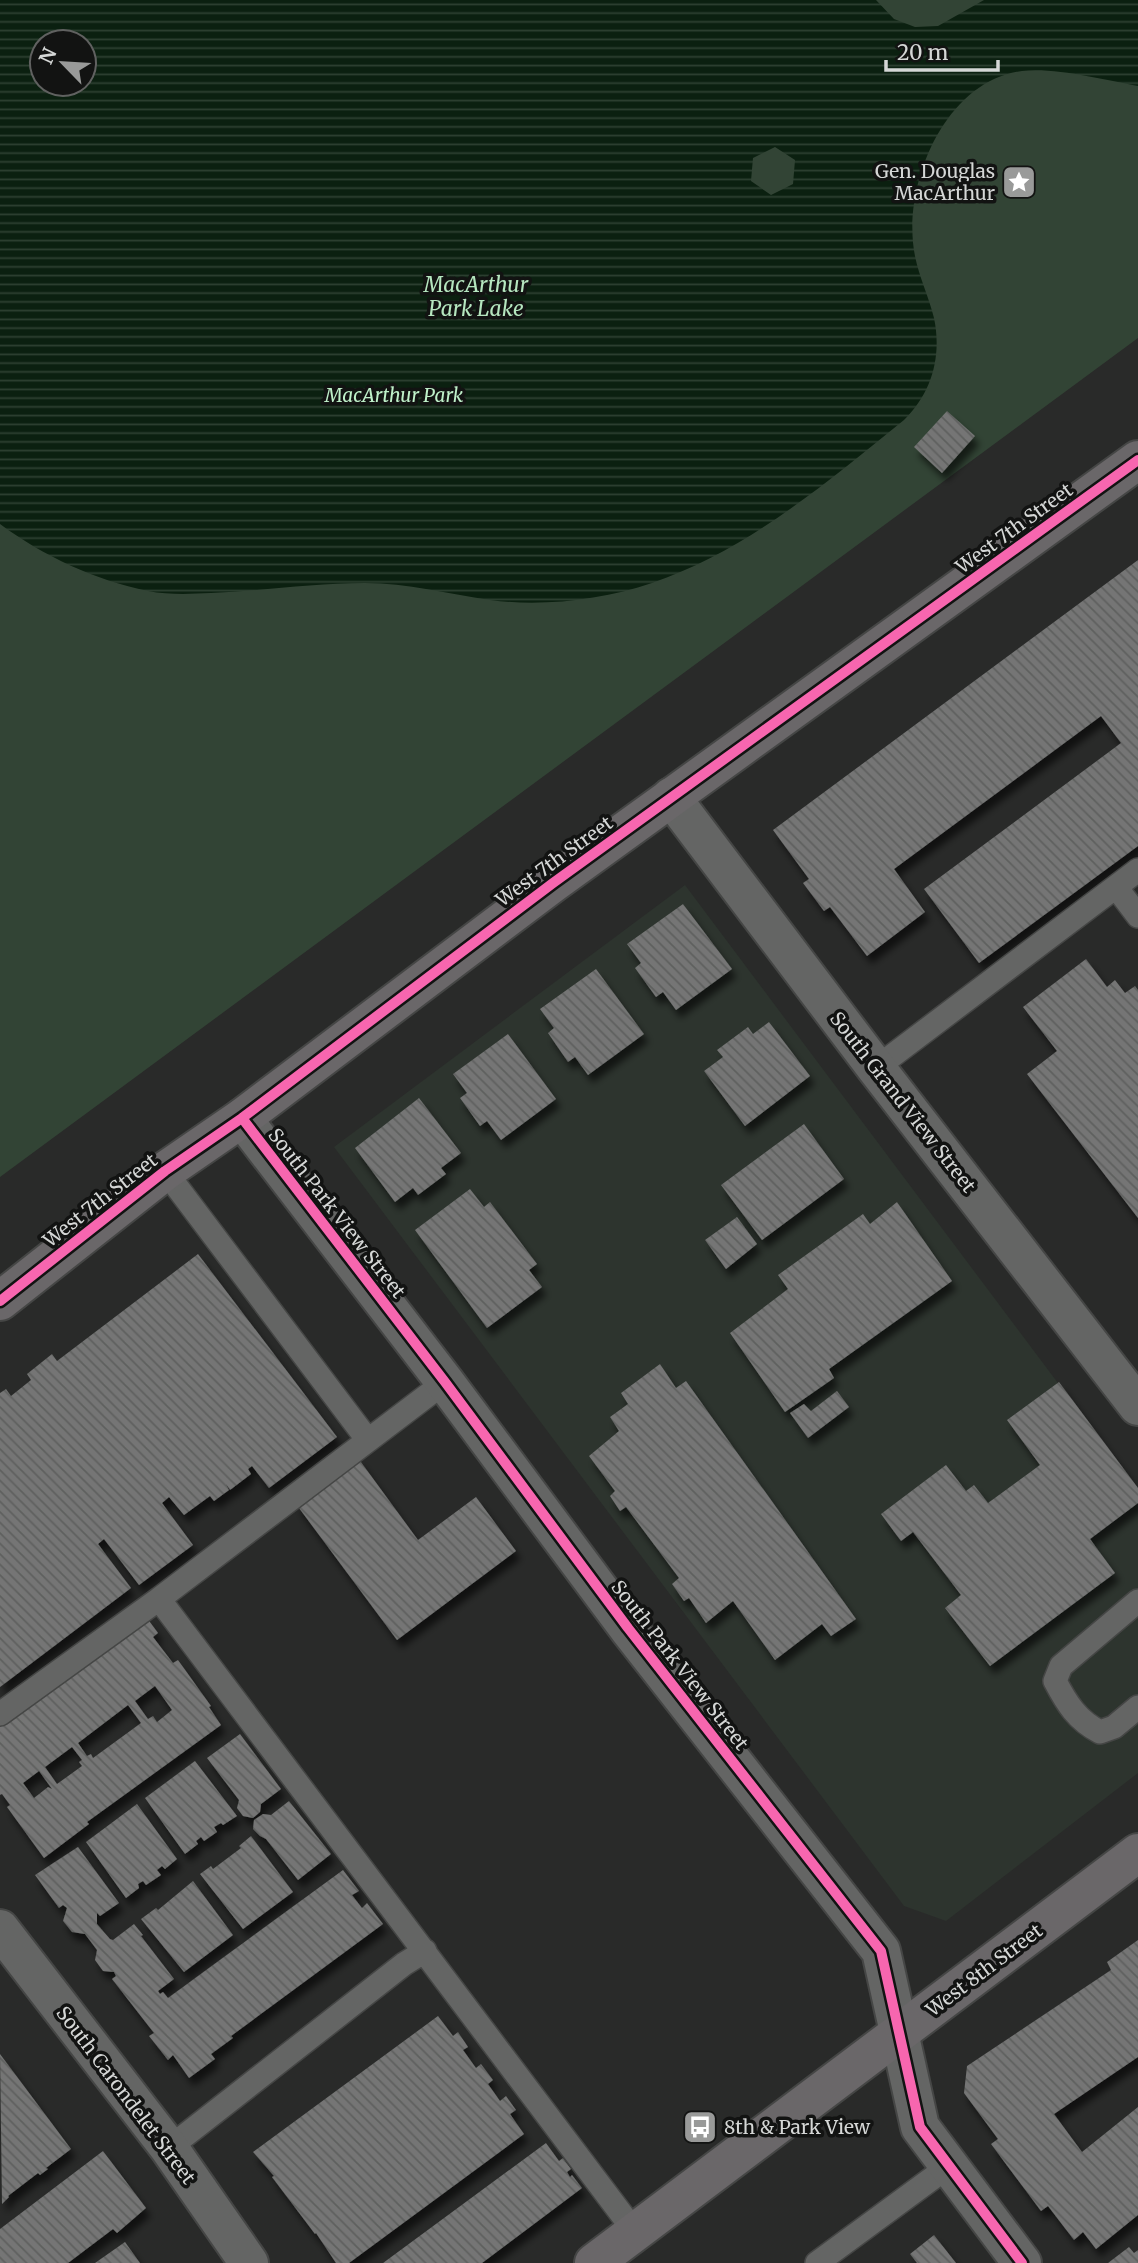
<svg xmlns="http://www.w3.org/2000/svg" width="1138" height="2263" font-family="Merriweather,serif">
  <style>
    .built { fill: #2d342e }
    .green { fill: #324435; fill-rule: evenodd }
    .water { fill: url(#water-rules); fill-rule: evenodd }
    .building { fill: url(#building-back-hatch); fill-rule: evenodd; filter: url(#shadow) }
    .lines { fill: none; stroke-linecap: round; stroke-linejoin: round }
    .lane-casing { stroke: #454645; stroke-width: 26 }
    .street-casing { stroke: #454645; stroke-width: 42 }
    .secondary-casing { stroke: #454645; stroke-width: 42 }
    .lane { stroke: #646564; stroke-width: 23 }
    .street { stroke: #646564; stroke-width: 38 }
    .secondary { stroke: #6a6769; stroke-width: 38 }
    .cycleway-casing { stroke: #121312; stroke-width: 15 }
    .cycleway { stroke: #f766af; stroke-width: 10 }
    .labels { text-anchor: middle; stroke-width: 7; stroke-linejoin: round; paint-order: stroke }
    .poi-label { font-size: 19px; fill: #d5d7d6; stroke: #121312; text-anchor: end }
    .park-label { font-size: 19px; font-style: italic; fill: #bff0c9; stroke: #121312 }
    .street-label { font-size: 19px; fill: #d5d7d6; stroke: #121312 }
    .water-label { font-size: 21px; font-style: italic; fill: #b5e6bf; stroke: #121312 }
  </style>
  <defs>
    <pattern id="water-rules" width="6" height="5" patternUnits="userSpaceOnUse" patternTransform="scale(1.75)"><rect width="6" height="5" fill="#0b2010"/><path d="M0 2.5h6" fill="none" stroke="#2e4032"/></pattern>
    <pattern id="building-back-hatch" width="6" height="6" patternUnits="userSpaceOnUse" patternTransform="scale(1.75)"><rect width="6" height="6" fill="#747574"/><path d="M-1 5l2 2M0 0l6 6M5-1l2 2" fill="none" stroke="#5f605f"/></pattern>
    <filter id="shadow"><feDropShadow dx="4.5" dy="8" stdDeviation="3.5" flood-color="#0009"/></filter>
  </defs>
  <rect width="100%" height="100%" fill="#292a29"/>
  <path class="built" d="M685,885L1138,1490V1773L946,1921L904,1906L334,1147Z"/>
  <path class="green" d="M0,0H1138V338L0,1177ZM42,42H84V84H42Z"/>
  <path class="water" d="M0,0H876L894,19L915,27L938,26L984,0H1138V86C1105,80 1054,67 1022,71C944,81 901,187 915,256C919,277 929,297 934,318C942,356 932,393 904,420C826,483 748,550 652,583C602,600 542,607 490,600C448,594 407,583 365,583C314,583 262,591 211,593C191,594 168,595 148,591C95,580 43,556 0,524ZM42,42H84V84H42ZM775,147L795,160L793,184L771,195L751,181L753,158Z"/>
  <path class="building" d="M947,411L975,436L942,473L914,447Z
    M1138,560V846L979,963L924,889L1121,743L1101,716L894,869L925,912L867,956L830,907L824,911L803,883L809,879L773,830Z
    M683,904L732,969L676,1010L663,992L656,997L635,968L641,963L627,944Z
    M1086,959L1107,987L1115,980L1125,993L1135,986L1138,990V1218L1027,1074L1057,1051L1023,1007Z
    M596,969L644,1034L588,1075L575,1057L568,1062L548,1033L554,1028L540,1009Z
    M769,1022L810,1076L745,1126L704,1071L723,1057L717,1050L748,1027L753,1034Z
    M508,1034L556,1099L501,1140L487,1121L480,1126L460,1098L467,1093L453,1074Z
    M419,1098L461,1153L441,1168L446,1174L418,1195L413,1188L395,1202L355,1148Z
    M804,1124L844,1179L762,1240L721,1185Z
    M470,1189L484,1207L490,1202L537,1264L529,1270L542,1287L487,1328L415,1230Z
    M897,1202L952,1281L829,1369L834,1378L785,1412L730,1333L788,1289L778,1275L863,1214L870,1224Z
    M737,1217L757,1244L726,1269L705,1240Z
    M198,1254L337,1437L269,1488L252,1466L248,1469L251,1474L230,1490L226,1484L229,1490L214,1501L210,1496L184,1515L169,1497L162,1503L193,1545L139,1585L104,1539L98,1544L131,1588L0,1687V1393L6,1389L11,1396L31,1380L27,1374L52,1354L57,1361Z
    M660,1364L676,1388L686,1381L856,1619L831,1636L822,1624L775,1660L733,1601L706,1623L689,1598L684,1601L672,1584L679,1578L626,1507L620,1511L610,1496L615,1491L589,1456L619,1431L610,1417L628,1404L621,1393Z
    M1059,1382L1138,1488V1503L1090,1539L1115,1573L990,1666L945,1608L961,1595L913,1532L901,1541L881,1514L946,1465L966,1491L974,1485L988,1503L1040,1465L1007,1420Z
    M837,1391L849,1407L808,1438L790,1413L804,1404L811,1411Z
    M358,1458L418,1540L476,1497L516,1551L397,1640L296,1504Z
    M147,1618L158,1633L153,1637L173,1663L178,1660L211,1706L209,1707L221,1725L87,1822L89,1824L44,1858L7,1807L10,1805L2,1794L0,1795V1726ZM155,1686L172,1710L157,1722L153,1716L148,1719L135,1701ZM128,1705L141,1723L93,1758L91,1754L87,1756L78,1743ZM72,1747L82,1760L79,1762L82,1766L57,1784L45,1767ZM39,1771L52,1789L48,1787L34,1798L23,1783Z
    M240,1734L281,1789L261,1804L260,1812L253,1818L243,1816L237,1808L239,1800L207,1758Z
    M195,1761L237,1816L223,1825L221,1823L214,1827L217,1832L204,1841L201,1837L196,1841L198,1844L185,1854L145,1798Z
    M289,1801L331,1854L298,1880L266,1839L260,1836L253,1829L254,1820L263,1814L271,1815Z
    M137,1804L177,1859L165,1869L162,1866L157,1870L161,1875L146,1885L143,1881L138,1884L139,1888L126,1898L86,1842Z
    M251,1836L293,1892L243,1929L200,1874L211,1866L213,1869L241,1848L239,1846Z
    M78,1847L119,1903L100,1916L97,1913V1924L110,1939L113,1940L134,1924L143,1935L141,1936L174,1979L158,1991L160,1994L163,1992L168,1998L343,1870L359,1891L352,1895L362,1908L367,1903L383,1924L231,2036L233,2038L211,2054L215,2059L189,2078L173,2055L168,2060L149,2036L154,2033L112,1979L116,1976L114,1972L103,1971L95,1960L97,1950L85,1934L72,1932L63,1921L67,1908L63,1905L59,1908L35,1875Z
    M193,1881L233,1935L184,1972L141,1919L156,1908L158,1910Z
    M1138,1940V2057L1054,2114L1082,2152L1138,2107V2215L1096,2249L1083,2232L1074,2240L1048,2206L1041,2211L991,2144L998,2139L964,2093L967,2066L1111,1970L1107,1962Z
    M438,2016L453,2036L458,2032L468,2047L463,2050L476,2068L481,2064L493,2080L488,2084L500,2101L506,2096L516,2110L510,2114L524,2134L349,2263H336L316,2233L315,2234L272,2177L274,2176L253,2152Z
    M0,2054L71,2149L46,2168L48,2169L40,2175L38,2173L8,2196L9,2197L2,2204Z
    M546,2143L559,2161L563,2158L571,2169L567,2172L570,2177L572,2175L582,2188L482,2263H383Z
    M103,2151L146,2208L117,2233L113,2229L68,2263H0V2229Z
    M934,2235L956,2263H917L910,2254Z
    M125,2242L140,2263H95Z
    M1129,2247L1134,2253L1138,2250V2263H1108Z"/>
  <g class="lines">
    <g class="lane-casing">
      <path id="lane" d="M1116,887L1138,916
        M876,1068L1138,870
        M165,1171L367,1439
        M159,1599L635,2232
        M1138,1601L1061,1666L1055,1681C1067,1704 1077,1720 1100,1732L1114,1727L1138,1707
        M0,1714L159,1599L445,1382
        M169,2148L404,1964L425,1951
        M817,2263L949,2166"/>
    </g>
    <g class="street-casing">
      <path id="street" d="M671,797L876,1068L1138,1406
        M242,1118L445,1382L628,1628L881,1951L920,2127L1022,2263
        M0,1929L169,2148L249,2263"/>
    </g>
    <g class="secondary-casing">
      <path id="secondary" d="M0,1301L165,1171L242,1118L553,883L1138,460
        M594,2263L1138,1853"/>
    </g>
    <use href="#lane" class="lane"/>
    <use href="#street" class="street"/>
    <use href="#secondary" class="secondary"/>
    <g class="cycleway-casing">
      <path id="cycleway" d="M242,1118L445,1382L628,1628L881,1951L920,2127L1022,2263
        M0,1301L165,1171L242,1118L553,883L1138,460"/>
    </g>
    <use href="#cycleway" class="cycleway"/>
  </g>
  <defs>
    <g id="sight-square" transform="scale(1.75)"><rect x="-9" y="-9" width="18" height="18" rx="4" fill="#999a99" stroke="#121312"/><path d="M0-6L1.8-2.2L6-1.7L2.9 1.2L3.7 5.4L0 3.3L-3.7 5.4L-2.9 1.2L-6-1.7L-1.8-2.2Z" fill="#fff"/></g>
    <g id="bus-square" transform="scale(1.75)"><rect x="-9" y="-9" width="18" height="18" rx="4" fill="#999a99" stroke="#121312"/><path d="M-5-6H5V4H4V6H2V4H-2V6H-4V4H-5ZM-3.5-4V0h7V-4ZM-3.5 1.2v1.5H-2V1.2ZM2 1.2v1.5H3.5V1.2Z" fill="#fff"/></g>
  </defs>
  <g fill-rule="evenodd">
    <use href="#sight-square" x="1019" y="182"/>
    <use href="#bus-square" x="700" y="2127"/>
  </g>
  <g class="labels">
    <g class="poi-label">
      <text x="995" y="178">Gen. Douglas<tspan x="995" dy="22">MacArthur</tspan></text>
      <text x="724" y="2134" text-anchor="start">8th &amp; Park View</text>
    </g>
    <g class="park-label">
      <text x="394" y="402">MacArthur Park</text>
    </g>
    <g class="street-label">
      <text transform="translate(1014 528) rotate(-36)" y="7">West 7th Street</text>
      <text transform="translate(554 861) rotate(-36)" y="7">West 7th Street</text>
      <text transform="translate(903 1102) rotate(52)" y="7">South Grand View Street</text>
      <text transform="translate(100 1200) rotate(-38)" y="7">West 7th Street</text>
      <text transform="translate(337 1213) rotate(52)" y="7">South Park View Street</text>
      <text transform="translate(680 1665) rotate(52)" y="7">South Park View Street</text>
      <text transform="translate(984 1970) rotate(-37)" y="7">West 8th Street</text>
      <text transform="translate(126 2095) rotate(53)" y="7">South Carondelet Street</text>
    </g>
    <g class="water-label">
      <text x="476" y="292">MacArthur<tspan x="476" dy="24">Park Lake</tspan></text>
    </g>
  </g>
  <g transform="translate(63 63) rotate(295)"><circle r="33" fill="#121312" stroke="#606160" stroke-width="2"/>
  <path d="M0-5L12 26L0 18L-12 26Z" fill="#999a99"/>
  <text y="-10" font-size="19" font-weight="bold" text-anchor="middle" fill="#d5d7d6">N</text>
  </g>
  <path d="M886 60v10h112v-10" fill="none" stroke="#d5d7d6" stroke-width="3.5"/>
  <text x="897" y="60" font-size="21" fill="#d5d7d6" stroke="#121312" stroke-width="5" paint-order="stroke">20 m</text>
</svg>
